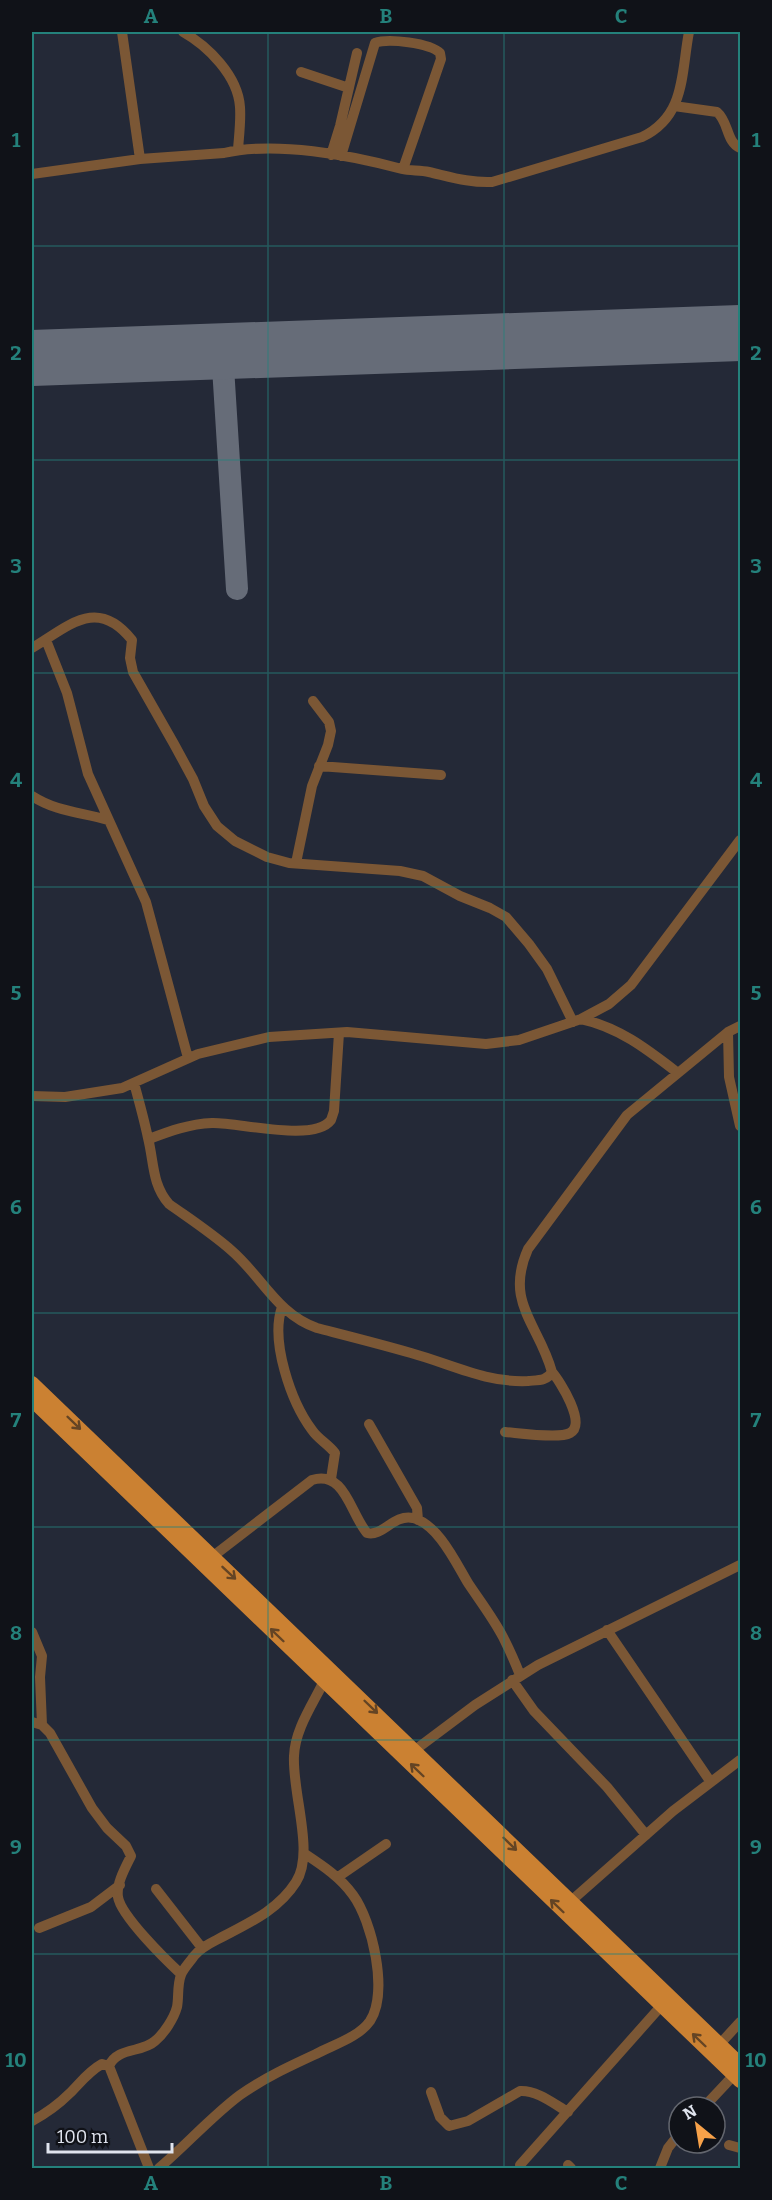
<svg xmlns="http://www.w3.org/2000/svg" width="772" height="2200" font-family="Bitter,serif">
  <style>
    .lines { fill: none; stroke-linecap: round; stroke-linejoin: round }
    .taxiway { stroke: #666c78; stroke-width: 22 }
    .runway { stroke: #666c78; stroke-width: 56 }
    .minor { stroke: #7b5735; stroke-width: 10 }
    .major { stroke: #cb8132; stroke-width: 14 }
    .oneway { stroke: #644424 }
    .grid { fill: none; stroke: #24817b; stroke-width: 1.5; stroke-opacity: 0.55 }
    .neatline { fill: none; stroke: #24817b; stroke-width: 2 }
    .grid-label { font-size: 20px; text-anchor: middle; font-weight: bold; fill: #24817b }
  </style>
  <rect width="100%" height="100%" fill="#242937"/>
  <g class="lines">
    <path class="taxiway" d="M222,351L237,589"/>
    <path class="runway" d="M32,358L740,333"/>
    <path class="minor" d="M122,32L140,159
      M183,32C208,46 238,76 240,107C241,121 239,136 238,149
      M301,72L349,88
      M674,106L717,112C729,122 726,142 740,148
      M331,155L340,126L357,53
      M341,156L375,43C388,38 430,43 440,53L441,59L403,169
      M32,174L140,159L224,153C276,141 350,155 402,169C410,171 420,170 429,172C451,177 470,183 492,182L642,137C686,116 681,73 689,32
      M46,640L67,693L88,774L146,902L188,1058
      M32,648C69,626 97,596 132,640L130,658L133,672L174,744L193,779L204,806L217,826L235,841L267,857L289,863L400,871L423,876L460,896L490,908L506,917L529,944L547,969L573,1022
      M319,766L441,775
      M32,796C57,812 80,812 108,820
      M296,863L312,786L328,745L331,731L329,722L313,701
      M581,1019C619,1027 648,1050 678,1073
      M728,1032L729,1077L740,1126
      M134,1083C139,1101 144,1119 148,1138C154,1162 152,1185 169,1204C190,1219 213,1234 232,1251C262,1277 278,1315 317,1328C348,1336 380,1344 411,1353C451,1364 486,1383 528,1381C538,1380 547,1381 552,1372C539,1324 504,1303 528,1249L627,1115L728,1032L740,1026
      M32,1096L65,1097L122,1088L198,1054L269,1037L347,1032L486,1044L519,1040L581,1019L609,1004L631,985L740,840
      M149,1139C170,1131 189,1124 212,1123C238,1122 314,1143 331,1120C332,1117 333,1114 334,1111L339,1033
      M282,1307C270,1341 291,1402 312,1430C318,1439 328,1444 335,1453L331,1479
      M369,1424L417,1508L418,1520
      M505,1432C518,1433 559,1439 570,1433C587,1424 560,1381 552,1372
      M212,1557L312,1480C345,1470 350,1513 367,1533C383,1537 393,1514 413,1518C438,1524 456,1563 468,1583C480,1601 493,1618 503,1637C509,1649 515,1662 520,1675
      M607,1630L710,1781
      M32,1632L42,1656L40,1677L42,1725
      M512,1680L534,1711L607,1787L646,1835
      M32,1722L42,1725L50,1733L92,1808L107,1828L126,1846L131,1856C125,1868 116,1884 118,1897C121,1916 166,1960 181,1974
      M415,1750L475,1705L538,1665L740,1565
      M338,1877L386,1844
      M156,1889L202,1948
      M571,1901L673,1811L740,1760
      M39,1928L91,1907L120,1885
      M720,2044L740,2022
      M431,2092L440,2117L449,2126L468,2121L520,2091C537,2090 554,2104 568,2112
      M704,2107L734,2075
      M32,2121C45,2114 59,2104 70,2093C80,2083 89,2071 102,2064L109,2066
      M729,2145L740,2148
      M520,2165L662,2005
      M568,2165L571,2168
      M149,2168L109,2066C117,2047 142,2053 155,2041C164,2034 174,2018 177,2007C179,1997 177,1985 181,1975C183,1969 190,1962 194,1956C202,1946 213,1942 224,1936C251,1922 279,1909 296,1882C315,1853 292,1793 294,1756C295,1729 313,1704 324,1681
      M159,2168C185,2146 213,2115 240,2095C264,2078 290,2066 316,2054C333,2045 359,2037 370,2021C389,1992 372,1921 353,1895C340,1877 323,1866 305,1854
      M660,2168L668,2148L679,2134"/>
    <path class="major" d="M32,1383L740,2064
      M32,1400L740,2081"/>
  </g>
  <defs><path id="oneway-shaft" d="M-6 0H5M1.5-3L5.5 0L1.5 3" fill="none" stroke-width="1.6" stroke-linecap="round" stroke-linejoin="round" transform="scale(1.5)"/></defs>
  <g class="oneway">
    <use href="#oneway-shaft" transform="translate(74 1423) rotate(44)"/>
    <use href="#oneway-shaft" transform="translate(229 1573) rotate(43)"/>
    <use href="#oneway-shaft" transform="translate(277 1635) rotate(-136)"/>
    <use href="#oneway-shaft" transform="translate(371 1707) rotate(44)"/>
    <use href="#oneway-shaft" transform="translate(417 1770) rotate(-136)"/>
    <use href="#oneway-shaft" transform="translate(510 1844) rotate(44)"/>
    <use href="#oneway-shaft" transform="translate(557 1906) rotate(-136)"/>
    <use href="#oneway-shaft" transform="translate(699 2040) rotate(-136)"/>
  </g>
  <path class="grid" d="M268,32V2168M504,32V2168M32,246H740M32,460H740M32,673H740M32,887H740M32,1100H740M32,1313H740M32,1527H740M32,1740H740M32,1954H740"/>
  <rect width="772" height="2200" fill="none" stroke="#101218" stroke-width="66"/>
  <g transform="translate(697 2125) rotate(330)"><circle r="28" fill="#101218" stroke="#63666e" stroke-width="1.5"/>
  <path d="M0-4.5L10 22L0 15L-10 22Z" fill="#f7a149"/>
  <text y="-9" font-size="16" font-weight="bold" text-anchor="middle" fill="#e0e4ee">N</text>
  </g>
  <path d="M48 2143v9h124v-9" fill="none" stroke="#e0e4ee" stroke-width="3"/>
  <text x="57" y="2143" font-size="18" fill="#e0e4ee" stroke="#101218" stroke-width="4.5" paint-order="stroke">100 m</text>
  <rect x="33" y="33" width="706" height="2134" class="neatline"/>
  <g class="grid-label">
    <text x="151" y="23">A</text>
    <text x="386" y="23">B</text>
    <text x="621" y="23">C</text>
    <text x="16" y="147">1</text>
    <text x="756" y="147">1</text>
    <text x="16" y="360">2</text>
    <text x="756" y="360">2</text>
    <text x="16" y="573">3</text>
    <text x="756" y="573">3</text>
    <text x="16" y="787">4</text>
    <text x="756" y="787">4</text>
    <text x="16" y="1000">5</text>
    <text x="756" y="1000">5</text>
    <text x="16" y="1214">6</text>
    <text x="756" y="1214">6</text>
    <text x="16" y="1427">7</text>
    <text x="756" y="1427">7</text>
    <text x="16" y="1640">8</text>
    <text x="756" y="1640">8</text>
    <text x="16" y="1854">9</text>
    <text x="756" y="1854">9</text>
    <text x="16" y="2067">10</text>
    <text x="756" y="2067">10</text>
    <text x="151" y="2190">A</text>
    <text x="386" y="2190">B</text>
    <text x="621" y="2190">C</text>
  </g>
</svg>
